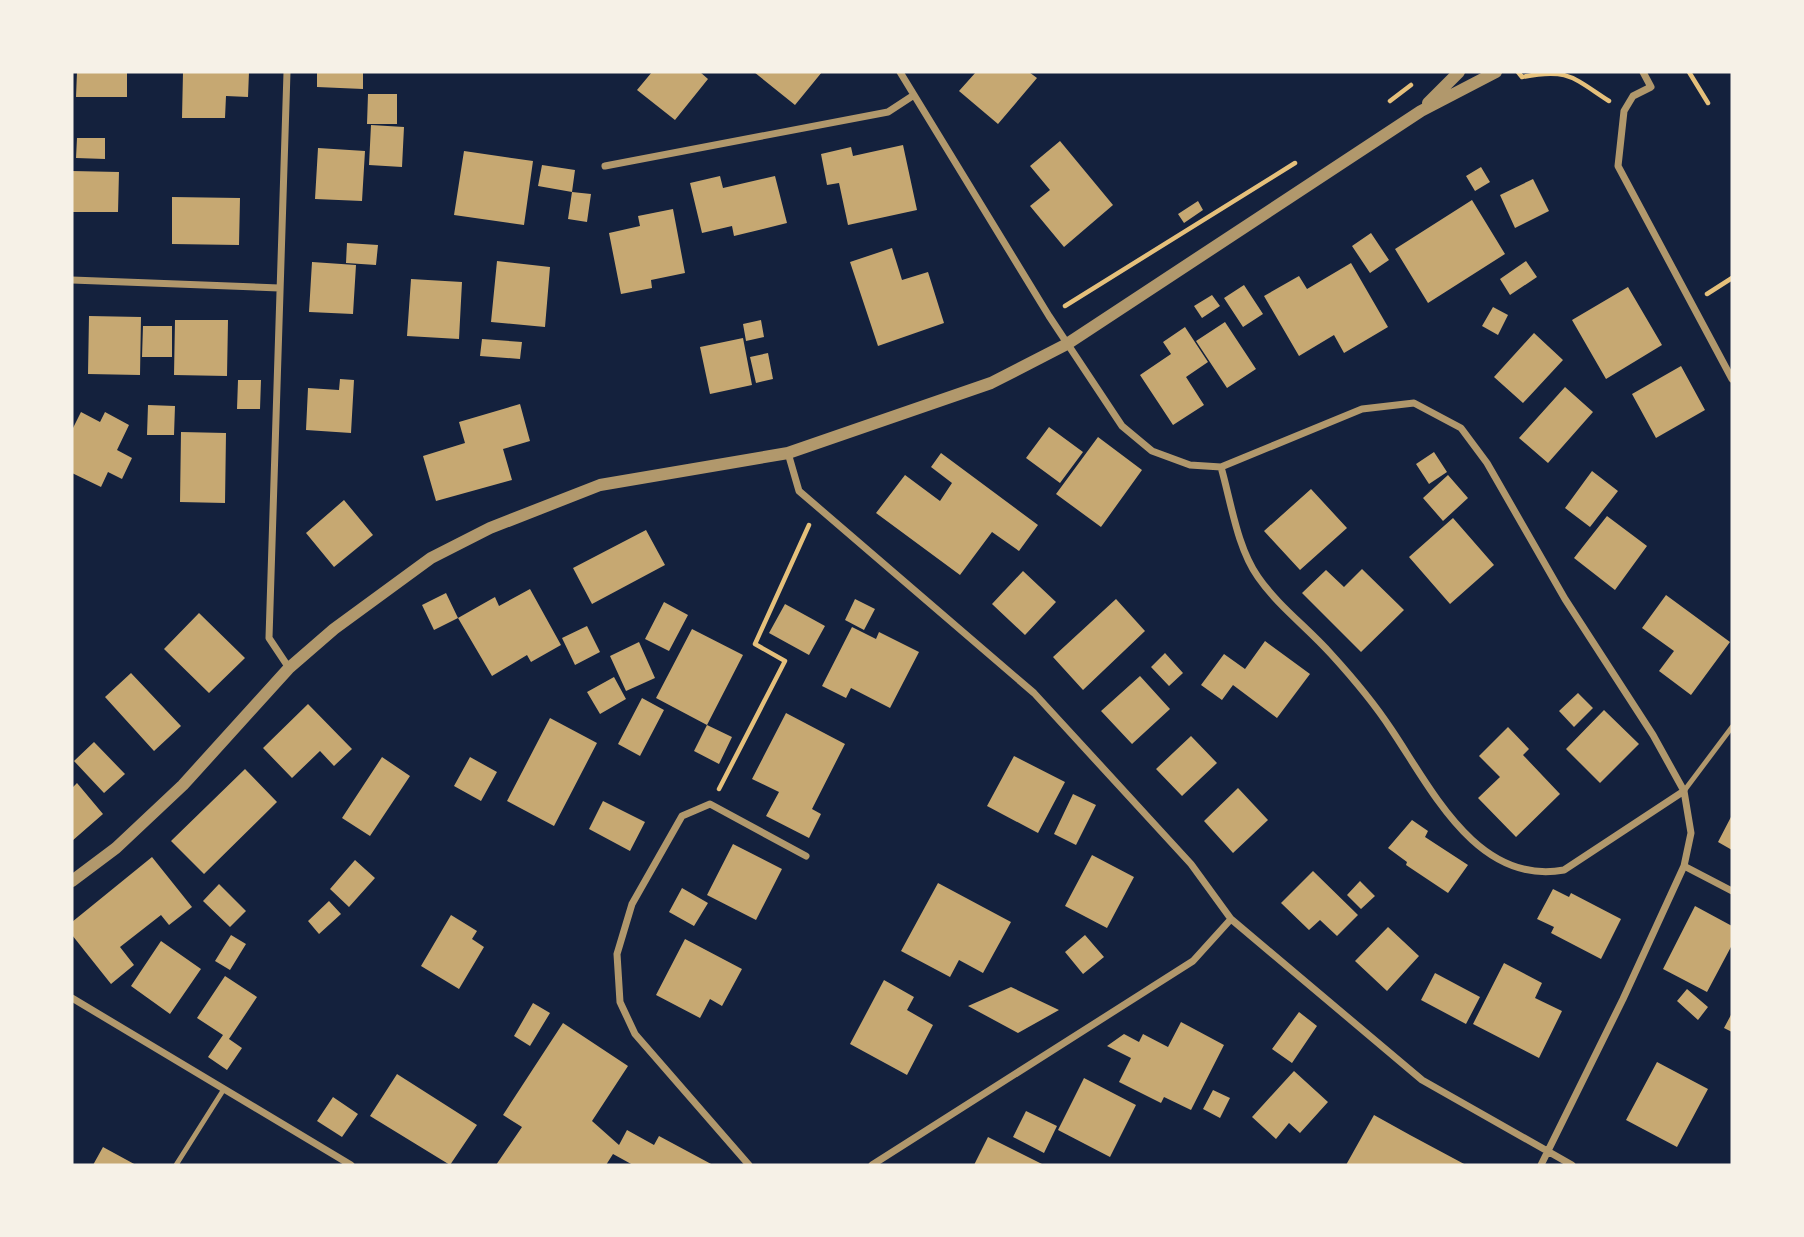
<svg xmlns="http://www.w3.org/2000/svg" width="1804" height="1237" font-family="'Times New Roman',serif">
  <style>
    .building { fill: #c6a872 }
    .lines { fill: none; stroke-linecap: round; stroke-linejoin: round }
    .path { stroke: #e5c07b; stroke-width: 4.5 }
    .service { stroke: #b1986c; stroke-width: 5 }
    .minor { stroke: #b1986c; stroke-width: 7 }
    .tertiary { stroke: #b1986c; stroke-width: 12 }
  </style>
  <rect width="100%" height="100%" fill="#14213d"/>
  <path class="building" d="M77,72H127V97H76Z
    M183,72H249L248,97L226,96L225,118H182Z
    M317,72H363V89L317,87Z
    M652,72H700L708,79L675,120L637,90Z
    M754,72H822L795,105Z
    M976,72H1029L1037,78L998,124L959,91Z
    M368,94H397V124H367Z
    M371,125L404,127L402,167L369,165Z
    M77,138H105V159L76,158Z
    M1060,141L1113,205L1064,247L1030,206L1050,190L1030,166Z
    M903,145L917,210L848,225L839,183L827,185L821,154L851,147L853,156Z
    M318,148L365,151L362,201L315,199Z
    M464,151L533,161L524,225L454,215Z
    M542,165L575,170L572,192L538,186Z
    M1481,167L1490,182L1475,191L1466,176Z
    M72,171L119,172L118,212H72Z
    M720,176L723,188L775,176L787,223L734,236L732,226L702,233L690,183Z
    M1533,179L1549,211L1515,228L1500,195Z
    M572,192L591,194L587,222L568,219Z
    M172,197L240,198L239,245L172,244Z
    M1472,200L1505,254L1428,303L1395,249Z
    M1198,201L1203,210L1184,223L1178,214Z
    M673,209L685,273L651,280L652,288L621,294L609,233L640,226L638,216Z
    M1371,233L1389,260L1370,273L1352,246Z
    M347,243L378,245L376,265L346,263Z
    M892,248L902,280L928,272L944,323L878,346L850,262Z
    M497,261L550,267L545,327L491,322Z
    M1526,261L1537,277L1510,295L1500,279Z
    M312,262L356,265L353,314L309,312Z
    M1351,263L1388,327L1344,353L1334,335L1299,356L1264,296L1299,276L1307,289Z
    M411,279L462,282L459,339L407,336Z
    M1244,285L1263,314L1243,327L1224,298Z
    M1628,287L1662,345L1606,379L1572,320Z
    M1212,295L1220,306L1202,318L1194,306Z
    M1493,307L1508,315L1498,335L1482,326Z
    M89,316L141,317L140,375L88,374Z
    M175,320H228L227,376L174,375Z
    M761,320L764,337L746,341L743,324Z
    M1225,322L1256,369L1227,388L1196,341Z
    M143,326H172V357H142Z
    M1185,327L1208,362L1186,377L1204,405L1173,425L1140,375L1171,354L1163,342Z
    M1534,333L1563,360L1523,403L1494,377Z
    M743,338L752,385L710,394L700,347Z
    M482,339L522,342L520,359L480,356Z
    M768,353L773,379L756,383L750,357Z
    M1681,366L1705,410L1656,438L1632,394Z
    M340,379L354,380L351,433L306,430L308,388L339,390Z
    M238,380H261L260,409H237Z
    M1565,387L1593,412L1548,463L1519,438Z
    M520,404L530,441L503,449L512,480L436,501L423,456L465,443L459,422Z
    M148,405L175,406L174,435H147Z
    M81,412L100,422L105,412L129,425L117,450L132,458L122,479L108,472L101,487L72,473V430Z
    M1049,427L1083,452L1060,483L1026,458Z
    M181,432L226,433L225,503L180,502Z
    M1098,437L1142,470L1101,527L1056,494Z
    M1434,452L1447,472L1429,484L1416,464Z
    M941,453L1038,525L1019,551L992,532L960,575L876,513L905,475L940,501L952,483L931,467Z
    M1592,471L1618,491L1590,527L1565,508Z
    M1448,475L1468,498L1443,521L1423,498Z
    M1311,489L1347,528L1300,570L1264,531Z
    M344,500L373,535L334,567L306,533Z
    M1607,516L1647,546L1615,590L1574,558Z
    M1453,518L1494,565L1450,604L1409,557Z
    M646,530L665,565L592,604L573,568Z
    M1362,569L1404,610L1361,652L1302,593L1326,570L1344,587Z
    M1023,571L1056,602L1025,635L992,604Z
    M530,589L561,645L531,662L527,655L492,676L458,618L495,597L499,606Z
    M446,593L458,618L434,630L422,605Z
    M1666,595L1730,642L1691,695L1659,671L1674,651L1642,628Z
    M855,599L875,609L864,630L845,620Z
    M1116,599L1145,631L1083,690L1053,657Z
    M664,602L688,615L669,651L645,639Z
    M785,604L825,626L809,655L769,633Z
    M199,613L245,658L209,693L164,649Z
    M587,626L600,652L575,665L562,638Z
    M852,627L876,639L879,632L919,652L890,708L851,688L846,698L822,686Z
    M692,629L743,655L707,725L656,698Z
    M1265,641L1310,674L1277,718L1233,685L1222,700L1201,685L1224,654L1245,669Z
    M639,642L655,678L626,691L610,656Z
    M1165,653L1183,673L1169,686L1151,667Z
    M131,673L181,726L154,751L105,697Z
    M1140,676L1170,709L1132,744L1101,711Z
    M614,677L626,699L600,714L587,692Z
    M1578,693L1593,708L1574,727L1559,711Z
    M642,698L664,710L640,756L618,744Z
    M308,704L352,749L334,766L320,751L292,778L263,748Z
    M1604,710L1639,744L1600,783L1566,749Z
    M786,713L845,744L812,809L821,814L809,838L766,816L779,792L752,779Z
    M550,718L597,743L554,826L507,801Z
    M707,725L732,737L719,764L694,751Z
    M1508,727L1529,749L1523,755L1560,794L1516,837L1478,798L1500,777L1479,756Z
    M1191,736L1217,763L1182,796L1156,769Z
    M94,742L125,774L104,793L74,761Z
    M1014,756L1065,782L1038,833L987,806Z
    M382,757L410,776L370,836L342,818Z
    M470,757L497,772L481,801L454,786Z
    M245,769L277,802L204,874L171,841Z
    M77,783L103,814L72,841V788Z
    M1238,788L1268,820L1233,853L1204,821Z
    M1073,794L1096,805L1076,845L1054,834Z
    M603,801L645,822L630,851L589,829Z
    M1732,815V850L1718,842Z
    M1412,820L1428,831L1425,837L1468,865L1448,893L1406,865L1407,862L1388,848Z
    M733,844L782,869L756,920L707,895Z
    M1092,855L1134,877L1107,928L1065,906Z
    M152,857L192,907L169,925L161,915L120,947L134,965L111,984L72,935V922Z
    M355,860L375,878L349,907L330,889Z
    M1313,871L1358,915L1337,936L1320,920L1309,930L1281,903Z
    M1360,881L1375,896L1361,909L1347,895Z
    M938,883L1011,922L983,973L959,960L950,977L901,951Z
    M219,884L246,911L230,927L203,901Z
    M682,888L708,903L694,926L669,912Z
    M1553,889L1569,897L1571,893L1621,919L1601,959L1551,933L1554,927L1537,919Z
    M329,901L341,914L319,934L308,921Z
    M1695,906L1732,926V945L1707,992L1663,969Z
    M451,915L477,931L472,939L484,947L459,989L421,966Z
    M1388,927L1419,956L1387,991L1355,961Z
    M231,935L246,944L230,970L215,961Z
    M1085,935L1104,957L1083,974L1065,952Z
    M685,939L742,969L722,1006L710,999L700,1018L656,995Z
    M161,941L201,969L170,1014L131,986Z
    M1504,963L1542,983L1535,998L1562,1011L1539,1058L1473,1024Z
    M1435,973L1480,997L1466,1024L1421,1000Z
    M225,976L257,997L229,1039L242,1048L227,1070L208,1057L223,1035L197,1018Z
    M884,980L914,997L907,1010L933,1025L907,1075L850,1044Z
    M1011,987L1059,1010L1018,1033L968,1006Z
    M1687,989L1708,1007L1698,1020L1677,1001Z
    M533,1003L550,1013L530,1046L514,1036Z
    M1299,1012L1317,1026L1292,1063L1272,1049Z
    M1732,1013V1032L1724,1028Z
    M1181,1022L1224,1045L1191,1110L1164,1097L1161,1103L1119,1082L1131,1058L1107,1046L1124,1034L1139,1042L1143,1034L1168,1047Z
    M563,1023L628,1066L592,1121L619,1145L627,1130L654,1145L659,1136L713,1165H633L613,1154L606,1165H496L522,1127L503,1115Z
    M1657,1062L1708,1089L1677,1147L1626,1120Z
    M1294,1071L1328,1102L1300,1133L1289,1123L1276,1139L1252,1117Z
    M397,1074L477,1125L450,1165L370,1116Z
    M1084,1078L1136,1105L1110,1157L1058,1130Z
    M1213,1090L1230,1098L1220,1118L1203,1109Z
    M333,1097L358,1114L342,1137L317,1121Z
    M1026,1111L1057,1126L1044,1153L1013,1137Z
    M1374,1115L1410,1135L1466,1165H1346Z
    M988,1137L1044,1165H974Z
    M103,1147L136,1165H93Z"/>
  <g class="lines">
    <path class="path" d="M1518,72L1522,77C1568,68 1572,77 1609,101
      M1689,72L1708,103
      M1390,101L1411,85
      M1707,294L1732,278
      M1065,306L1295,163
      M719,789L785,661L755,644L809,525"/>
    <path class="service" d="M1684,791L1732,727
      M176,1165L224,1089"/>
    <path class="minor" d="M287,72L269,638L289,668
      M900,72L1049,316L1122,426L1152,451L1190,465L1221,467L1362,409L1414,403L1461,428L1487,463L1565,599L1653,735L1684,791L1691,833L1684,866L1623,999L1541,1165
      M1643,72L1651,87L1633,96L1624,111L1618,166L1732,379
      M605,166L888,112L914,95
      M72,280L279,288
      M788,453L799,491L1034,693L1191,864L1231,919L1422,1080L1572,1165
      M1221,467C1231,502 1237,547 1258,577C1278,606 1308,628 1331,654C1352,677 1374,703 1391,729C1431,788 1477,886 1564,870L1684,791
      M1684,866L1732,891
      M72,998L351,1165
      M749,1165L635,1034L620,1002L617,954L632,904L682,816L710,804L806,856
      M872,1165L1193,961L1231,919"/>
    <path class="tertiary" d="M1428,103L1459,72
      M72,881L116,848L183,785L289,668L334,629L431,558L490,528L600,485L788,453L991,383L1067,344L1421,111L1496,72"/>
  </g>
  <rect width="1804" height="1237" fill="none" stroke="#f6f1e7" stroke-width="147"/>
</svg>
